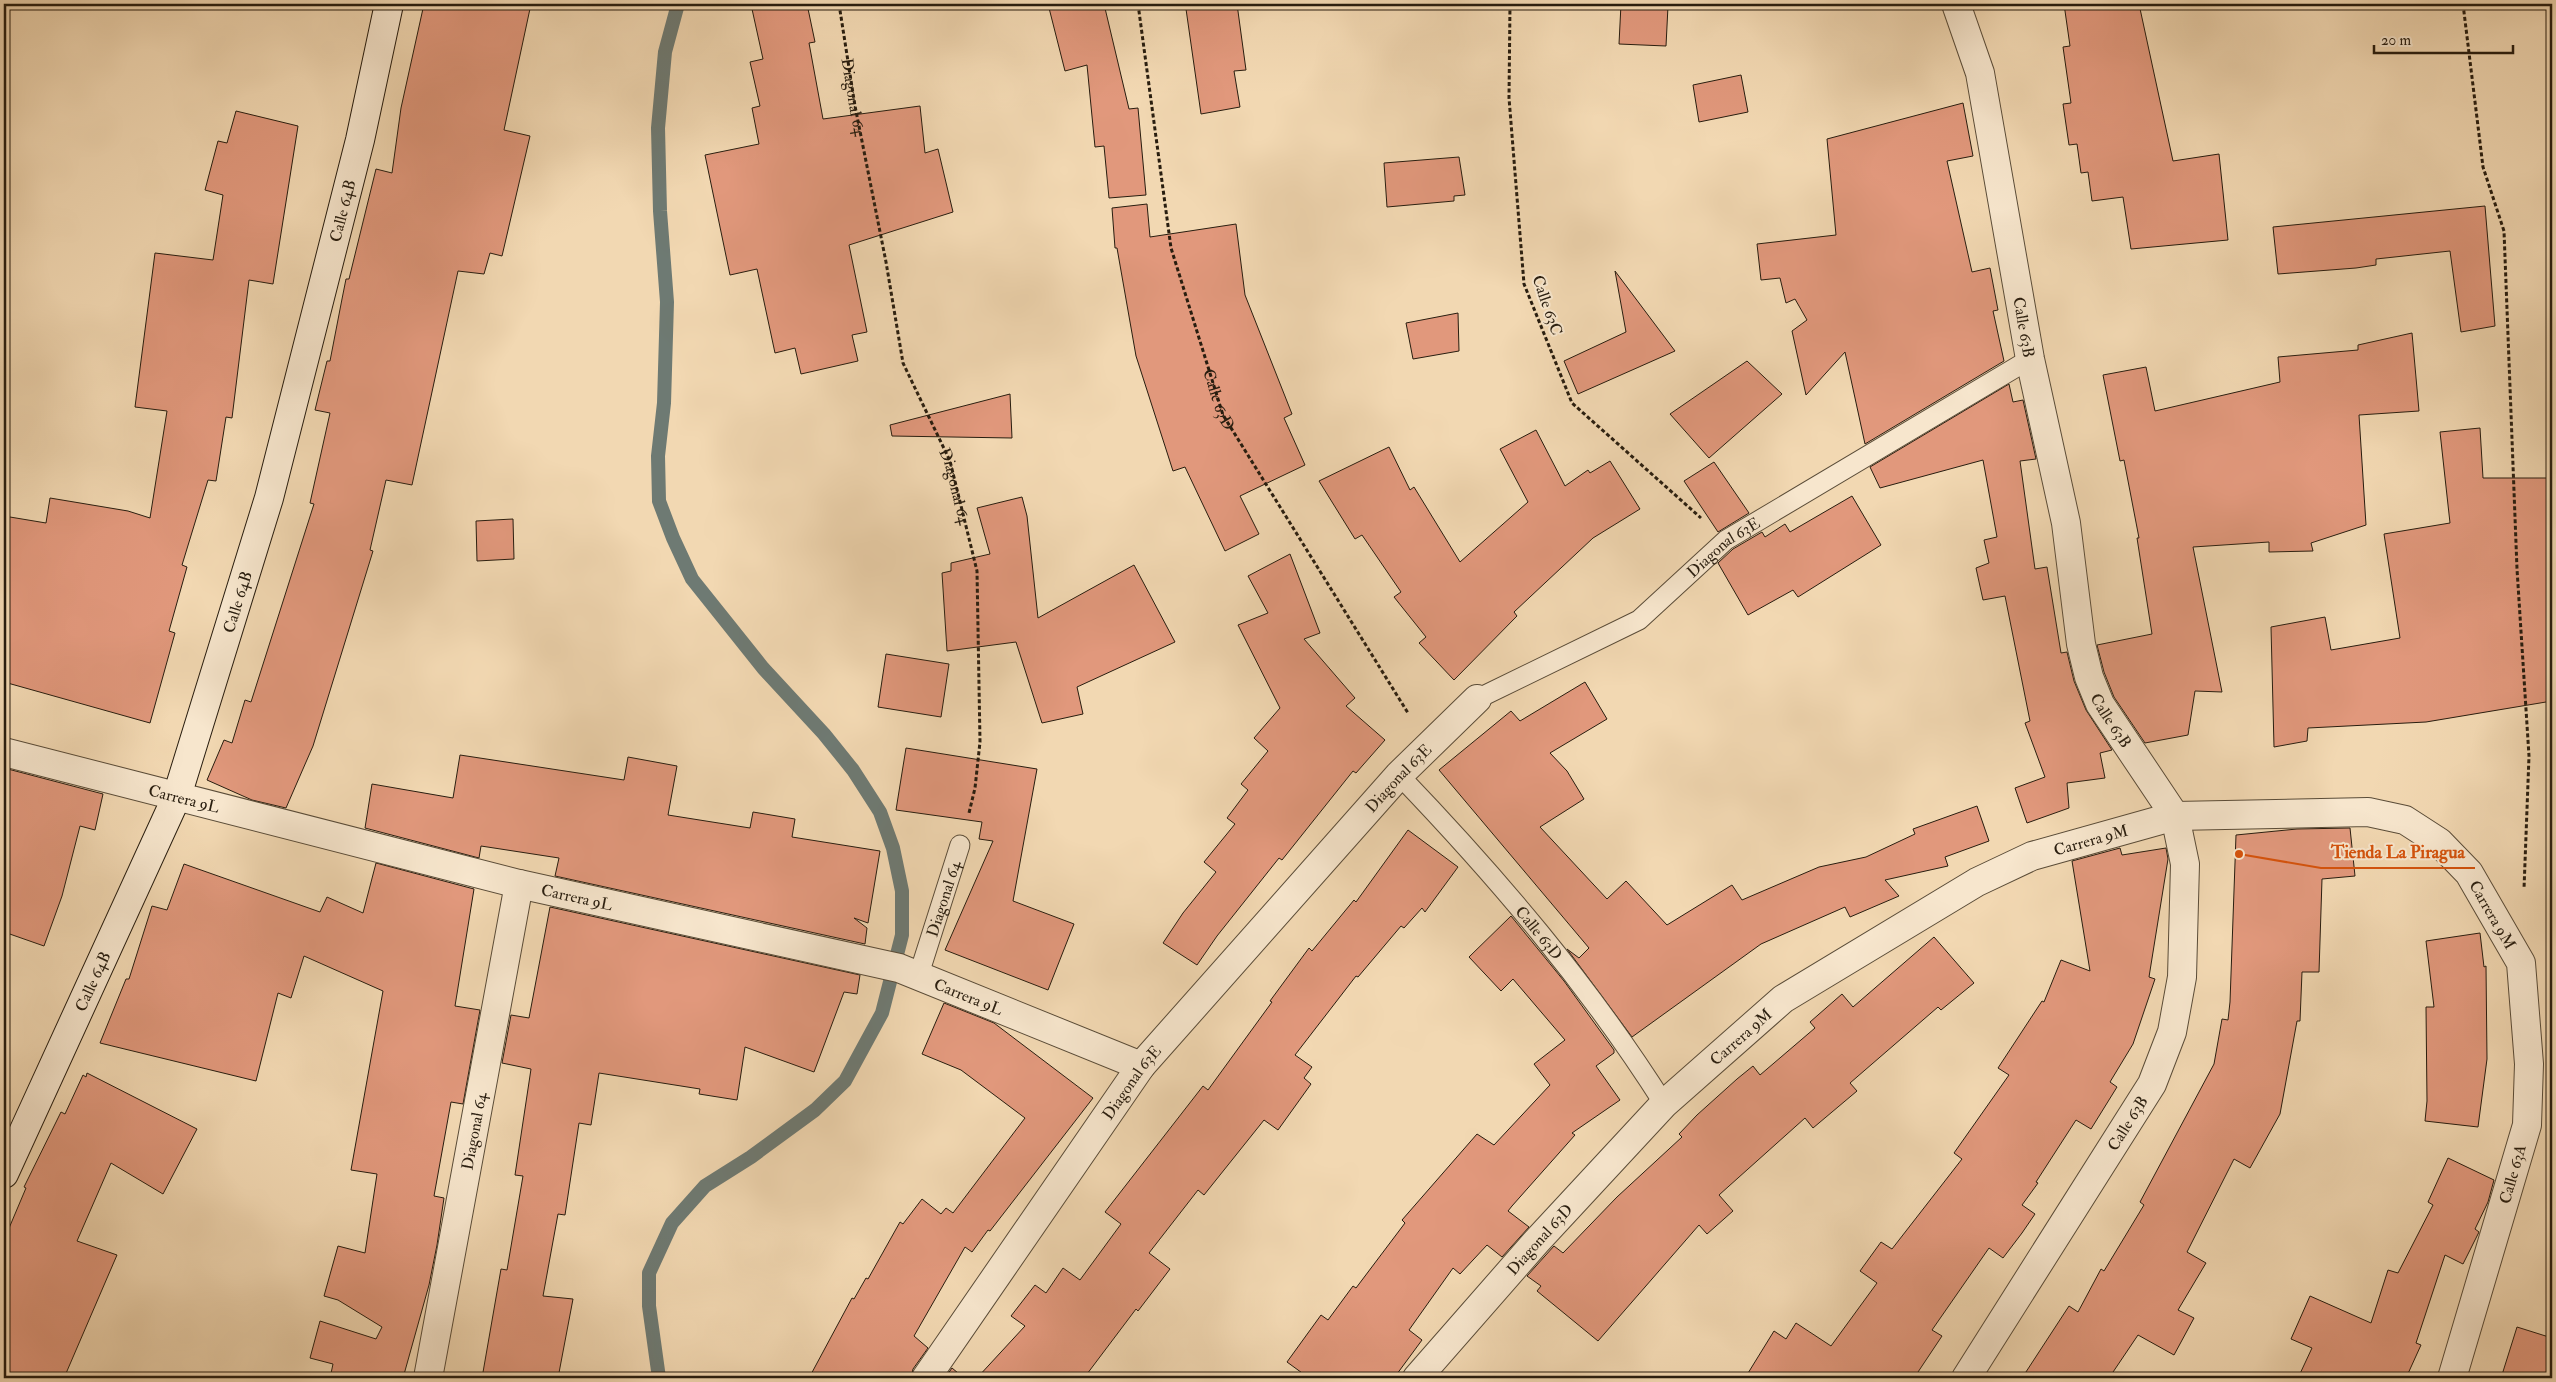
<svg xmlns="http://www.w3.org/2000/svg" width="2556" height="1382" font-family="'IM FELL Double Pica',serif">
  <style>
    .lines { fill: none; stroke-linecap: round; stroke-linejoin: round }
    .stream { stroke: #6e7a73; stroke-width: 14 }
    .building { fill: #e1987c; stroke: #281d0f }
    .lane-casing { stroke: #5a4c38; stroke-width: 21 }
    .street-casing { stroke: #5a4c38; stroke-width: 30 }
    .secondary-casing { stroke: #281d0f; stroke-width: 30 }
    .path { stroke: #281d0f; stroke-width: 3; stroke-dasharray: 4 2.5; stroke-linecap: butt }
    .lane { stroke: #f7e6cd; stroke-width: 19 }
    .street { stroke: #f7e6cd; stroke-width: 28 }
    .secondary { stroke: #f7e6cd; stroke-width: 28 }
    .labels { text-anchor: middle; stroke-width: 4; stroke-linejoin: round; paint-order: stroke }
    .street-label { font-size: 16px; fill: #281d0f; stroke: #f7e6cd }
    .leader { fill: none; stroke: #d5530c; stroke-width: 2 }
    .callout-dot { fill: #d5530c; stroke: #f7e6cd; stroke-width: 2 }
    .callout-label { font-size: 18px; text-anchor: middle; font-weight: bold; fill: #d5530c; stroke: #f7e6cd; stroke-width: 4; stroke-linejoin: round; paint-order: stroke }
  </style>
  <rect width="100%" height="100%" fill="#f2d8b2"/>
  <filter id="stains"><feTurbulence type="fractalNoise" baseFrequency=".004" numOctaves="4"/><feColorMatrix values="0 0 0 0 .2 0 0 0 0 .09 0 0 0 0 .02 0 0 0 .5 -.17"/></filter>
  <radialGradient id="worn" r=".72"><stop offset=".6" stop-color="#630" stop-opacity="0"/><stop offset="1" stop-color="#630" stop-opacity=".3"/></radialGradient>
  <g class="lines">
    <path class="stream" d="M659,1378L649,1306V1273L672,1223L705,1186L751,1157L815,1110L845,1081L882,1013L902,935V891L893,848L880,812L853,770L824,734L763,668L692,579L673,538L659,501L658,456L664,403L667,302L660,211L658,128L665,52L678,4"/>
  </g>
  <path class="building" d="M424,4H531L504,130L530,136L502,256L490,253L484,274L458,271L412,485L386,480L370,550L373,551L313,746L286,808L252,800L207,780L224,740L232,743L245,700L251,702L314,504L310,503L330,413L315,410L327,361H330L342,299L346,279H349L376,169L392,173L401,108Z
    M776,4H807L815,42L809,43L823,119L920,106L925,153L938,149L953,212L849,245L867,332L852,335L858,361L801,374L795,348L775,353L757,269L730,275L705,155L759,144L752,108L760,106L750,62L763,59L752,9Z
    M1048,4H1104L1129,109L1138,108L1146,195L1109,198L1104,146L1095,147L1087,65L1065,71Z
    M1223,4H1237L1246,70L1234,71L1240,107L1201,114L1186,9Z
    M1621,4L1668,6L1666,46L1619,44Z
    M2064,4H2139L2173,161L2219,154L2228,240L2131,249L2123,197L2092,201L2088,172L2081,173L2077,144L2069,145L2063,104L2071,103L2063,47L2070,46Z
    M1741,75L1748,112L1699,122L1693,85Z
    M1963,103L1973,156L1947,161L1972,272L1990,268L1998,310L1993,311L2004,361L1865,444L1845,352L1806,395L1792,331L1807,320L1795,299L1786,303L1780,278L1761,280L1757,244L1836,235L1827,139Z
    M236,111L298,126L273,284L249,280L232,418L226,417L216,481L208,480L182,565L187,567L169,631L175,633L150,723L4,682V516L46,523L50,498L128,511L150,518L167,411L135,407L155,253L213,260L223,195L205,190L218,141L227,143Z
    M1459,157L1465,195L1454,196V201L1387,207L1384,163Z
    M1147,204L1150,237L1236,224L1245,295L1292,414L1284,418L1305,465L1240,496L1259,534L1225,551L1185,467L1173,471L1136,356L1117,248H1115L1112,208Z
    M2485,206L2495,326L2461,332L2450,251L2376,259V265L2356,268L2278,274L2273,227Z
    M1615,271L1675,351L1578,394L1564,361L1626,332Z
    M1458,313L1459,351L1413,359L1406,323Z
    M2412,333L2419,411L2359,415L2366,525L2311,543L2313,551L2269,552V542L2193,547L2222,692L2195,691L2188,735L2145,743L2114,697L2104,672L2097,645L2152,634L2137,538H2139L2124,460L2120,461L2103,375L2146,367L2155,411L2280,382L2278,357L2358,350V345Z
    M1747,361L1782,394L1709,458L1670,414Z
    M2009,384L2013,402L2023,400L2036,459L2020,461L2035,569L2047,567L2061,653L2067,652L2074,681L2086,710L2112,750L2100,753L2105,778L2067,783L2069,808L2027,823L2015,788L2045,777L2025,723L2030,721L2005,596L1983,600L1976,568L1989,563L1984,540L1997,537L1983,460L1880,488L1870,467Z
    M1010,394L1012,438L892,436L890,425Z
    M2480,428L2483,478H2552V701L2426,722L2308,728L2307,741L2274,747L2271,627L2325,617L2331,650L2400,638L2384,534L2450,523L2440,432Z
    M1536,430L1565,486L1588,470L1590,473L1610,461L1640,509L1593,538L1514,612L1517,616L1454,680L1419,643L1426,637L1394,597L1401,592L1362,535L1355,539L1319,481L1389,447L1410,490L1414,487L1460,562L1528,502L1500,449Z
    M1714,462L1749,513L1718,532L1684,481Z
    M1852,496L1881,545L1798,597L1793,590L1748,615L1718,563L1733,549L1762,532L1765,537L1785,524L1790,532Z
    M1022,497L1027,516L1038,618L1134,565L1175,642L1077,687L1083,714L1042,723L1016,642L947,651L942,573L951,571V563L990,554L977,508Z
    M513,519L514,559L477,561L476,521Z
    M1290,554L1320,633L1304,639L1355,698L1346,706L1385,740L1356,773L1353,771L1282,860L1279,858L1217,936L1197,965L1163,943L1183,913L1216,872L1204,862L1235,824L1227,818L1248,790L1241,784L1268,751L1254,738L1280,708L1238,625L1268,613L1248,576Z
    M886,654L949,664L941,717L878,707Z
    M1585,682L1607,719L1550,753L1567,771L1584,799L1540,827L1607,899L1626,881L1667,925L1732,885L1742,900L1819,867L1866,857L1915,834L1913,829L1977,806L1989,841L1945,857L1948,866L1885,880L1899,896L1850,917L1845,907L1761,944L1632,1037L1567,949L1579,958L1589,948L1439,770L1511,711L1520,721Z
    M906,748L1037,769L1013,901L1074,924L1048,990L945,950L993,841L979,839L982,822L896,810Z
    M460,755L624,780L628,757L677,766L668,815L750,828L753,812L795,819L792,837L880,851L868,923L854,918L867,928L865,944L555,876L559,858L481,846L479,858L365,828L372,784L453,798Z
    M4,768L103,794L95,830L80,826L62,896L44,946L4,932Z
    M2350,828L2355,876L2322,879L2319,972H2302L2300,1021H2297L2280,1114L2250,1168L2234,1159L2187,1252L2206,1263L2178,1310L2194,1318L2174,1355L2138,1335L2109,1378H2022L2069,1306L2078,1312L2101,1269L2104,1271L2144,1205L2140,1202L2214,1064L2222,1019L2228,1020L2230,1002L2236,835L2297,829Z
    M1408,830L1458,867L1425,912L1422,908L1404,928L1401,926L1358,977L1356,976L1295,1055L1312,1067L1304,1078L1311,1084L1278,1130L1264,1120L1204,1195L1198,1190L1149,1253L1170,1269L1138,1311L1136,1309L1084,1378H977L1025,1326L1011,1316L1035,1285L1046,1293L1063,1268L1080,1280L1121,1224L1105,1212L1203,1086L1208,1090L1272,1002L1270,1001L1309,948L1312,951L1354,900L1356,902Z
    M2120,848L2122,855L2166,848L2168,859L2149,977L2155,979L2133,1044L2110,1082L2117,1087L2091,1129L2076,1120L2036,1182L2038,1183L2022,1205L2035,1214L2022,1233L2003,1258L1989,1248L1932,1330L1942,1336L1914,1378H1745L1774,1331L1786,1339L1796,1323L1831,1346L1877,1283L1860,1271L1881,1242L1892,1249L1962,1159L1954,1153L2009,1075L1998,1068L2042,1001L2044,1002L2061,960L2090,971L2072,861Z
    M376,863L474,889L455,1006L480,1010L463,1104L451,1102L434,1196L444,1198L437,1245L429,1285L403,1378H330L333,1364L310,1358L320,1321L376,1339L382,1327L338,1300L324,1296L338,1246L365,1253L377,1174L351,1170L383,991L304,956L291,998L278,993L256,1081L100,1043L126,979H129L152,906L167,910L184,864L320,912L327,897L363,913Z
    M550,907L860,975L857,994L844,992L814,1072L745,1047L737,1100L699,1094L700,1089L599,1073L591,1125L579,1123L565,1215L558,1214L543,1296L573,1299L558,1378H482L501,1269L507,1270L523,1176L515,1175L531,1069L502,1063L511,1015L529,1018Z
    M1511,916L1564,981L1614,1050V1053L1596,1066L1620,1100L1572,1133L1575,1135L1512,1206L1508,1211L1529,1227L1502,1257L1487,1245L1460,1274L1453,1268L1409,1330L1422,1340L1394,1378H1309L1287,1362L1321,1315L1328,1320L1353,1286L1356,1288L1405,1223L1402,1220L1477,1134L1494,1145L1550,1085L1534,1064L1565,1040L1513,979L1501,991L1469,957Z
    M2480,933L2484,967L2486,966L2487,1059L2478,1127L2425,1121L2427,1101L2426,1007H2434L2426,941Z
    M1934,937L1974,983L1941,1010L1938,1007L1850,1083L1857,1091L1813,1128L1805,1118L1719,1195L1733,1211L1707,1234L1699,1225L1598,1341L1537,1291L1541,1286L1527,1276L1554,1246L1563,1253L1617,1197L1682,1137L1679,1134L1697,1115L1737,1079L1753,1066L1760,1075L1815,1028L1810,1022L1842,994L1853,1007Z
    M944,1003L994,1023L1093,1098L990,1231L988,1230L972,1252L965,1247L914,1336L928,1348L913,1369L911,1378H809L852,1298L854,1299L866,1278L868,1279L900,1222L903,1224L922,1199L941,1214L946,1208L953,1213L1025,1118L961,1070L922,1054Z
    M87,1073L197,1129L163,1194L111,1163L77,1241L117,1255L64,1378H4V1240L26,1188L24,1187L61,1112L65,1114L83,1075L86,1077Z
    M2448,1158L2494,1180L2488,1202L2475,1229L2479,1232L2463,1264L2445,1255L2416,1343L2421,1345L2406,1378H2298L2312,1348L2291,1339L2310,1296L2371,1323L2388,1270L2398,1273L2433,1205L2428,1202Z
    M2517,1327L2552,1338V1378H2501Z
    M952,1368L964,1378H945Z"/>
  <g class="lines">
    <g class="lane-casing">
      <g id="lane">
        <path id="s3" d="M1477,699L1639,620L1726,540L2030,359"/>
        <path id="s4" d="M1399,775C1497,877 1588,984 1664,1104"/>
        <path id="s5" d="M919,974L960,845"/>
      </g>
    </g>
    <g class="street-casing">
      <g id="street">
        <path id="s6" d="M1956,4L1980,73L2030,359L2066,523L2081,644L2089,677L2100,704L2175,816L2185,864L2182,977L2172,1032L2152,1084L1966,1378"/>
        <path id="s7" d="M4,752L519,884L899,968L1141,1066"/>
        <path id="s8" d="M428,1378L519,884"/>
        <path id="s9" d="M926,1378L1141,1066L1399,775L1477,699"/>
        <path id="s10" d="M1417,1378L1536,1242L1664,1104L1783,999L1977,882L2032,856L2175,816L2368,812L2405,820L2439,842L2469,873L2521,963L2529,1064L2527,1125L2452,1378"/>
      </g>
    </g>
    <g class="secondary-casing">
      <g id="secondary">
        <path id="s11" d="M4,1174L177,796L269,498L360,140L389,4"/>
      </g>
    </g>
    <g class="path">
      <path id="s1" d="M839,4L855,106L886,262L903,363L950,461L977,571L980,742L975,788L969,813"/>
      <path id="s2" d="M1138,4L1171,248L1223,415L1408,713"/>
      <path d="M1510,4L1509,98L1524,284L1572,403L1701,518"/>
      <path d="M2463,4L2483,167L2504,231L2517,569L2529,756L2524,889"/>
    </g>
    <use href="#lane" class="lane"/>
    <use href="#street" class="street"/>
    <use href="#secondary" class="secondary"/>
  </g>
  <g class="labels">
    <g class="street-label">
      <text dy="6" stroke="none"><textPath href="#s1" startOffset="94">Diagonal 64</textPath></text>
      <text dy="6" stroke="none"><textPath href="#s11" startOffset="1024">Calle 64B</textPath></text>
      <text transform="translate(1548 305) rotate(71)" y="6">Calle 63C</text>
      <text dy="6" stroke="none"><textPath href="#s6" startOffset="331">Calle 63B</textPath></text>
      <text dy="6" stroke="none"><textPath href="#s2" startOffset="405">Calle 63D</textPath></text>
      <text dy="6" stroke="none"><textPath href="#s1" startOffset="499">Diagonal 64</textPath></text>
      <text dy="6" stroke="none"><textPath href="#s3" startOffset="292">Diagonal 63E</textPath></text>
      <text dy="6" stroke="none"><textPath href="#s11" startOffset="619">Calle 64B</textPath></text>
      <text dy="6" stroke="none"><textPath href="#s6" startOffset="736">Calle 63B</textPath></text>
      <text dy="6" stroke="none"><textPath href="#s9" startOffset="765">Diagonal 63E</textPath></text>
      <text dy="6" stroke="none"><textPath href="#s7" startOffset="186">Carrera 9L</textPath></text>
      <text dy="6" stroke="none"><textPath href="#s10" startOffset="876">Carrera 9M</textPath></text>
      <text dy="6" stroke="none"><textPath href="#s7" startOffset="591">Carrera 9L</textPath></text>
      <text dy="6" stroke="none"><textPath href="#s5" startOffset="79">Diagonal 64</textPath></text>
      <text dy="6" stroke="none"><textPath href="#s10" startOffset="1326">Carrera 9M</textPath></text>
      <text dy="6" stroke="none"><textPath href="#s4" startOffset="211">Calle 63D</textPath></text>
      <text dy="6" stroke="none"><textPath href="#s11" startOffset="212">Calle 64B</textPath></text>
      <text dy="6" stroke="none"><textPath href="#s7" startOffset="996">Carrera 9L</textPath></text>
      <text dy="6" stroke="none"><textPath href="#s10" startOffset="471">Carrera 9M</textPath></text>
      <text dy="6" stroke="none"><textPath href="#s9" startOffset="360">Diagonal 63E</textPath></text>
      <text transform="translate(2127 1123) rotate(-58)" y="6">Calle 63B</text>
      <text dy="6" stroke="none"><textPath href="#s8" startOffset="251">Diagonal 64</textPath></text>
      <text transform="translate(2512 1174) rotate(-74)" y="6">Calle 63A</text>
      <text dy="6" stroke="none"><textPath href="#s10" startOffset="185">Diagonal 63D</textPath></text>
    </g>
  </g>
  <path class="leader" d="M2239 854L2321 868H2475"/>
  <circle class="callout-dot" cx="2239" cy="854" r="5"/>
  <g class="callout-label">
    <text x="2398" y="858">Tienda La Piragua</text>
  </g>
  <rect width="2556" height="1382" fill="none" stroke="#f2d8b2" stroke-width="20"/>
  <rect x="5" y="5" width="2546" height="1372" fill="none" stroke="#281d0f" stroke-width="2.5"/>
  <rect x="10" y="10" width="2536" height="1362" fill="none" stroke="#281d0f"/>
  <path d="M2374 45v8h139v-8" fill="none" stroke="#281d0f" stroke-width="2.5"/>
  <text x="2381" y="45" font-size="15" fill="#281d0f" stroke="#f7e6cd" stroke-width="4" paint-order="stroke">20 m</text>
  <rect width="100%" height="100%" filter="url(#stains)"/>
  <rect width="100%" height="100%" fill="url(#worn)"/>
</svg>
